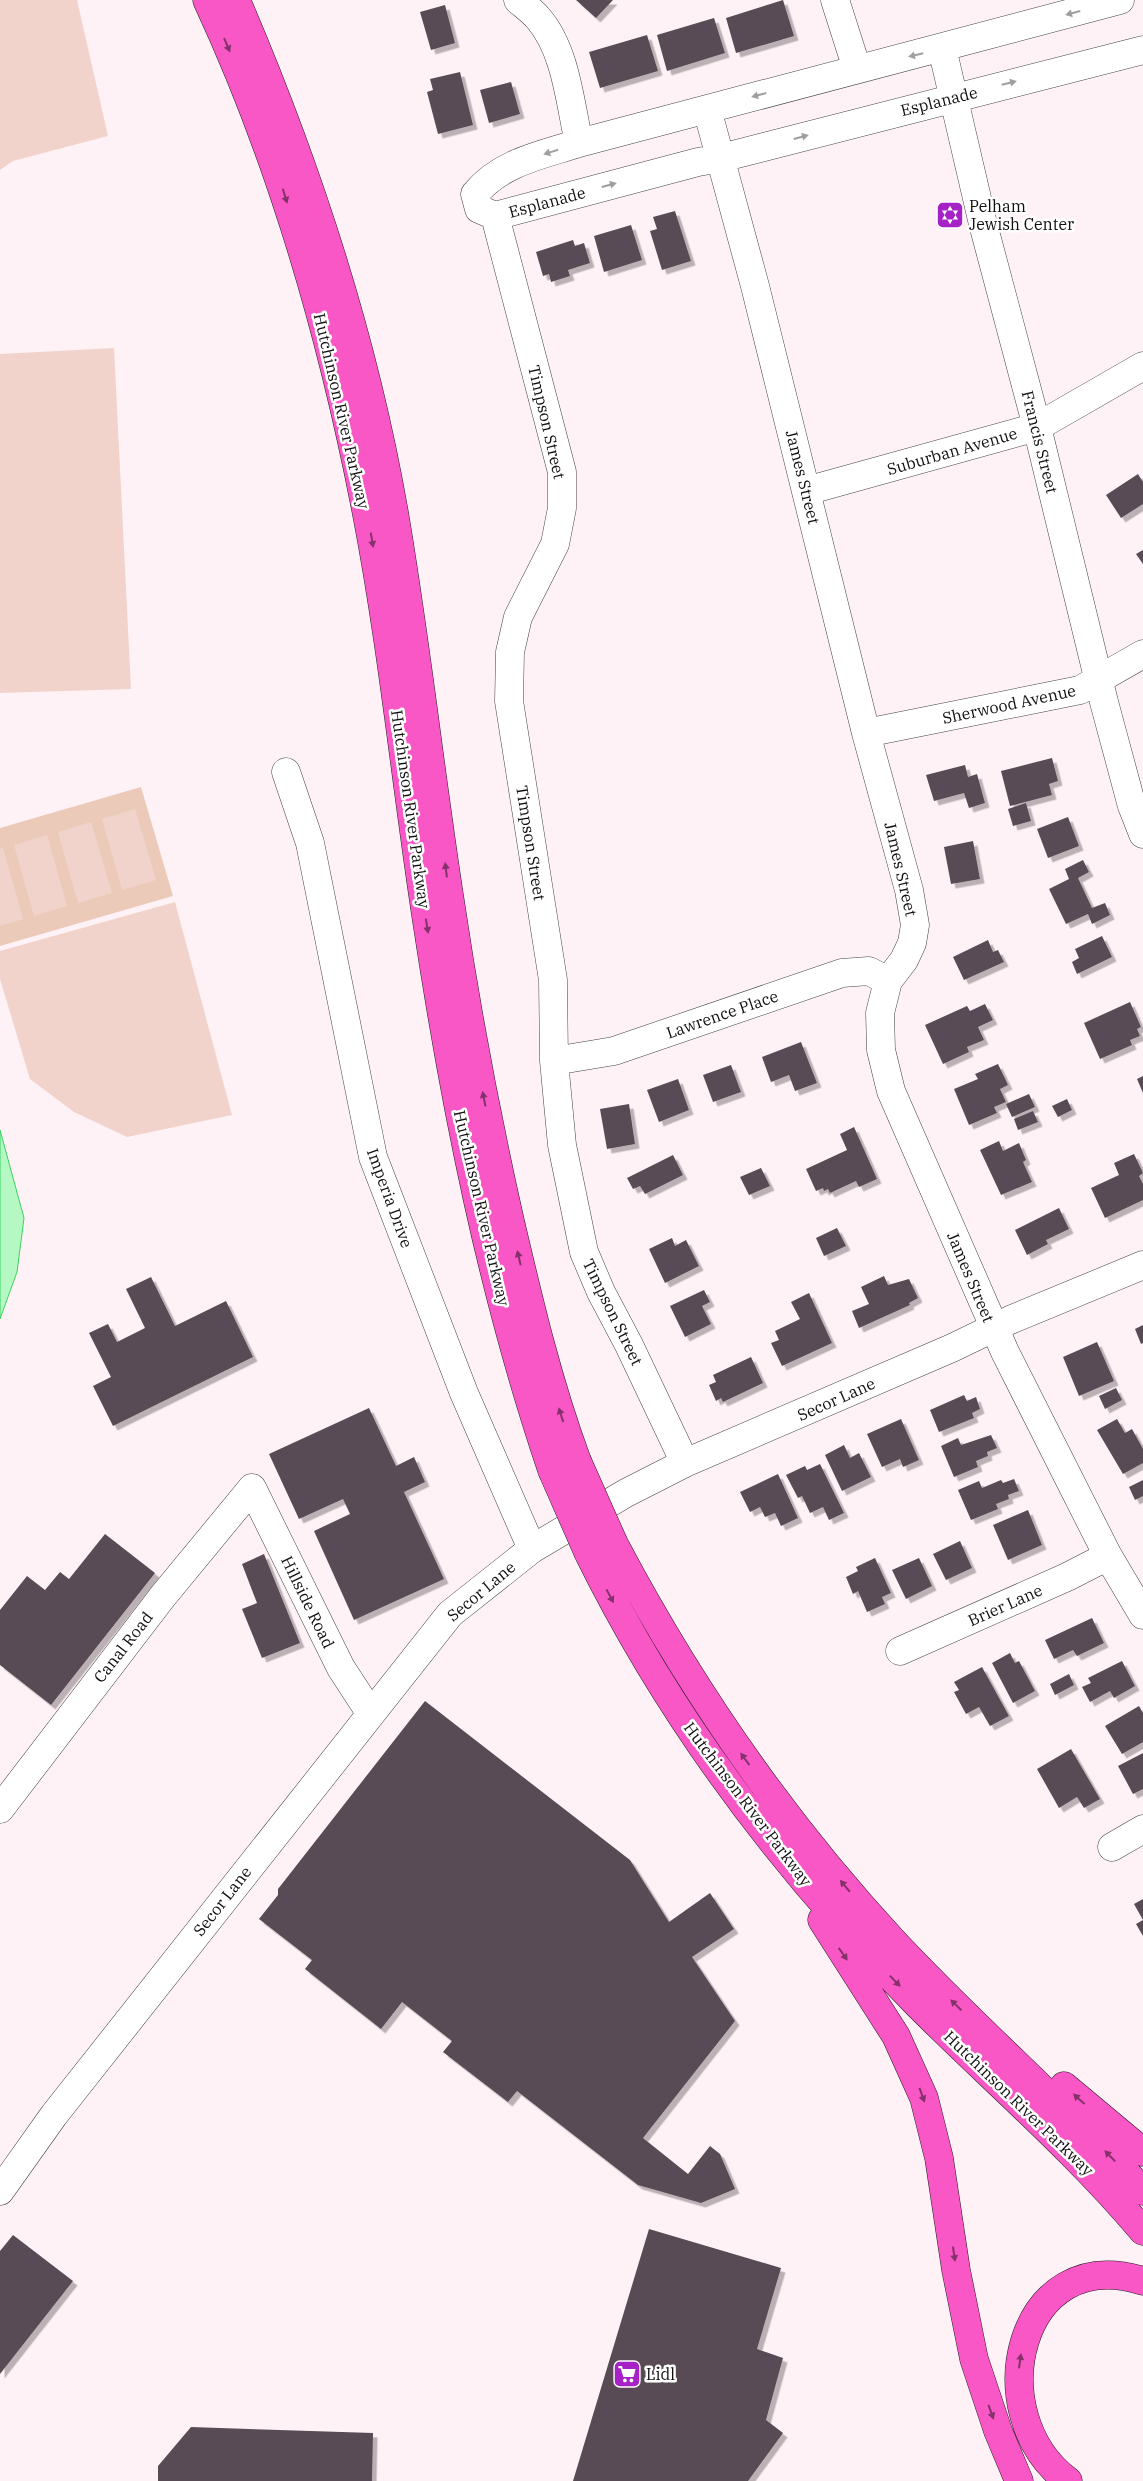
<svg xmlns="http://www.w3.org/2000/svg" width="1143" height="2481" font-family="'IBM Plex Serif',serif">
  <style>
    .green { fill: #eccab9 }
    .pitch { fill: #f2d3cc }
    .water { fill: #b5f8c4; stroke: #39d25f }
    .building { fill: #594b55; filter: url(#shadow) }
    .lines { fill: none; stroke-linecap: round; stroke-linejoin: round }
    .minor-casing { stroke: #424242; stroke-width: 29 }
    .highway-casing { stroke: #202020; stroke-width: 29 }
    .minor { stroke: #fff; stroke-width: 28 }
    .highway { stroke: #f956c6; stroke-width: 28 }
    .highway-bridge-casing { stroke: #202020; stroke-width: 29; stroke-linecap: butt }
    .highway-bridge { stroke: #f956c6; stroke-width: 28 }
    .oneway { fill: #9f9f9f }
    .oneway2 { fill: #84326a }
    .labels { text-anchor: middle; stroke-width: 5; stroke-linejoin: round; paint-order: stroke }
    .street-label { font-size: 16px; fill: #0f0f0f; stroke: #fff }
    .poi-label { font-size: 16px; fill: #0f0f0f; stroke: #fff; text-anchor: start }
  </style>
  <defs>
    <filter id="shadow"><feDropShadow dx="4.5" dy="4.5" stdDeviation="0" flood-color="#0004"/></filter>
  </defs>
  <rect width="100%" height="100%" fill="#fff2f6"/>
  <path class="green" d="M141,787L173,896L0,946V828Z"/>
  <path class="pitch" d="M0,0H77L108,136L13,161L0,170Z
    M114,348L131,689L0,693V354Z
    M135,809L156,880L122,890L102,819Z
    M91,822L112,893L78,903L58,832Z
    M47,835L67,906L34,916L14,845Z
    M3,848L23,919L0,926V849Z
    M175,902L232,1115L127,1137L74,1112L30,1079L0,979V951Z"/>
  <path class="water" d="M0,1130L24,1218L17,1272L0,1319Z"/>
  <path class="building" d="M576,0H613L596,18Z
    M783,0L794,36L736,53L726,18Z
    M445,5L455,43L431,50L420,12Z
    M714,18L725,53L667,71L657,35Z
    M647,35L658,71L600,88L589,52Z
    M460,72L473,125L438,134L427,92L433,90L430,79Z
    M511,82L520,114L489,123L480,90Z
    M675,211L691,261L662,270L650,231L657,229L653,217Z
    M631,225L642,260L604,272L594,236Z
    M573,240L575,246L584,243L590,263L568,270L570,276L551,282L549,274L543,276L536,252Z
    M1138,474L1143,482V504L1121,518L1106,495Z
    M1143,550V564L1136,554Z
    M1052,758L1058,781L1049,784L1052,795L1010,806L1001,771Z
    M965,765L968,777L977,774L985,803L969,808L964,793L934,801L926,775Z
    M1026,803L1031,821L1013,826L1008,809Z
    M1068,817L1079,846L1048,858L1037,829Z
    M973,841L980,879L951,884L944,847Z
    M1083,860L1089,872L1078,878L1092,908L1105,903L1110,915L1092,924L1088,914L1066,924L1049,889L1069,879L1065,869Z
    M1102,936L1112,957L1077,974L1072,962L1079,958L1075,949Z
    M988,940L993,952L998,950L1004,962L964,980L953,957Z
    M1130,1002L1141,1027L1137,1029L1140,1036L1130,1040L1132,1045L1100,1059L1084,1023Z
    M985,1004L993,1020L978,1027L984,1040L967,1047L969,1052L943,1064L925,1025L967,1006L970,1011Z
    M801,1042L817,1083L795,1091L789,1075L771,1082L762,1057Z
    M998,1064L1008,1085L1000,1089L1006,1102L994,1107L997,1113L969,1125L954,1089L978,1079L975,1074Z
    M731,1065L741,1092L713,1102L703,1075Z
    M1143,1076V1093L1137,1079Z
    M678,1079L689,1110L659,1122L647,1090Z
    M1029,1094L1035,1107L1012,1117L1006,1104Z
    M1067,1099L1072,1110L1058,1117L1052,1106Z
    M629,1104L635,1144L607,1149L600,1109Z
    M1033,1111L1038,1122L1018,1130L1014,1119Z
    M854,1127L877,1179L859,1187L856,1181L830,1193L828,1189L824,1191L823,1188L816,1191L806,1169L847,1150L840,1134Z
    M999,1141L1003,1151L1019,1143L1026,1160L1023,1162L1032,1182L1001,1195L980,1150Z
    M1134,1154L1143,1173L1139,1176L1143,1184V1200L1105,1218L1091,1188L1119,1175L1114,1163Z
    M673,1155L683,1175L645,1194L640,1186L633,1189L627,1178Z
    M761,1168L770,1186L749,1195L740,1177Z
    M1059,1208L1069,1229L1046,1240L1048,1244L1027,1255L1015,1230Z
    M837,1228L846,1246L824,1256L816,1238Z
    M672,1238L675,1246L686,1240L699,1266L665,1283L649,1249Z
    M884,1276L888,1285L909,1279L918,1298L909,1303L910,1305L859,1328L852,1311L869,1304L861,1287Z
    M151,1277L175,1326L226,1301L253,1357L113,1426L93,1386L111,1377L89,1333L108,1324L117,1342L145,1328L126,1289Z
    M704,1290L710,1302L702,1306L711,1324L685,1337L670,1306Z
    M809,1293L832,1343L782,1366L771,1343L779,1340L775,1331L800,1319L791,1302Z
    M1143,1325V1343L1141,1344L1135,1329Z
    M1097,1342L1114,1381L1079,1396L1063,1357Z
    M751,1357L763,1383L723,1402L721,1398L716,1401L709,1385L716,1382L713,1375Z
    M1116,1388L1122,1400L1105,1409L1099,1396Z
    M964,1395L967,1401L976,1397L980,1409L972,1413L974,1418L939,1432L930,1410Z
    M369,1408L396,1466L414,1457L425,1482L404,1492L444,1579L354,1620L314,1531L350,1514L343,1499L299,1519L269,1454Z
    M901,1419L919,1460L903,1467L900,1459L882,1467L867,1434Z
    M1117,1419L1125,1433L1132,1429L1143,1449V1463L1123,1474L1097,1430Z
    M991,1435L997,1448L987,1452L988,1456L976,1461L978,1467L954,1477L941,1446L958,1438L961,1445Z
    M844,1445L850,1458L859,1453L871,1477L842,1491L825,1455Z
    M820,1464L844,1513L829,1520L823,1507L810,1513L802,1496L798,1498L786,1475L805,1466L807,1470Z
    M778,1474L798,1518L781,1526L775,1513L765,1517L760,1507L750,1512L740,1492Z
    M1014,1479L1019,1491L1008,1495L1009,1499L996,1504L998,1509L971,1520L958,1490L979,1481L982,1488L1001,1480L1003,1483Z
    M1143,1480V1496L1135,1500L1129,1487Z
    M1028,1510L1042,1545L1008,1560L993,1525Z
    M105,1534L155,1573L51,1705L0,1665V1610L27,1576L45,1590L60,1572L69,1579Z
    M960,1541L972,1568L946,1580L933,1554Z
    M264,1554L300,1643L262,1658L242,1609L257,1603L242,1564Z
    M875,1558L891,1593L882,1597L885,1604L867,1612L858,1591L853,1594L846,1577L858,1571L856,1567Z
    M919,1558L932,1586L906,1599L892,1570Z
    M1092,1618L1104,1643L1077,1656L1073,1650L1054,1659L1045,1640Z
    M1010,1653L1015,1663L1019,1661L1035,1691L1013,1703L992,1663Z
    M1122,1661L1135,1686L1114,1698L1110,1691L1090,1702L1082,1687L1091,1683L1088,1678Z
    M982,1667L1009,1716L990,1726L979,1707L966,1714L954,1692L959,1690L954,1682Z
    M1069,1674L1074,1685L1055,1695L1050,1684Z
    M425,1701L630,1860L669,1922L710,1893L734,1929L692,1957L735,2021L643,2138L688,2174L710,2146L720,2154L735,2189L701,2203L638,2185L517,2091L508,2102L443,2052L452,2041L402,2002L381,2029L305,1969L312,1960L259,1919L278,1895V1889Z
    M1139,1706L1143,1713V1742L1122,1754L1105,1726Z
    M1071,1749L1100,1799L1084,1808L1077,1797L1059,1808L1037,1769Z
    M1143,1753V1789L1133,1794L1118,1766Z
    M1143,1899V1936L1136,1924L1143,1920L1134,1904Z
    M649,2229L781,2268L757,2349L783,2358L766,2420L783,2433L748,2481H573Z
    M13,2235L73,2281L0,2374V2251Z
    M191,2427L373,2433L372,2481H158V2466Z"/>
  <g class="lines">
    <g class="minor-casing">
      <path id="minor" d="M518,0C525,6 533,12 538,18C566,50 570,103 579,143
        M835,0L857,69
        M1120,0L579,143C542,155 501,162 475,194L479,209L495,216L698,162L721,158L1143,50
        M942,48L983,224L1037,427L1104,702L1132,806L1143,834
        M707,109L755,286L866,733L909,890L915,925L912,943L904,960L888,981L880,1013L881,1050L891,1091L1005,1352L1108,1556L1143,1615
        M495,216L562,472V508L555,544L518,617L510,652L509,701L553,980L554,1061L562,1145L584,1252L601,1292L629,1345L685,1463
        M806,491L1037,427L1143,366
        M866,733L1080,690L1143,654
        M286,772L310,843L373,1157L464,1393L532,1549
        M554,1061L614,1051L842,973L869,971L888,981
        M900,1651L1067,1577L1108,1556
        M0,1809L163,1596L252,1488L341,1668L371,1714
        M1112,1847L1143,1829
        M0,2191L54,2115L450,1614L532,1549L626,1493L685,1463L952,1348L1010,1320L1143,1265"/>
    </g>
    <g class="highway-casing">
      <path id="highway" d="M207,0C283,163 333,339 367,515C393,650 406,786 427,922C455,1107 492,1293 552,1470
        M236,0C307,165 363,335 394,512C416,641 430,772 450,901C466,1009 486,1115 510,1221C529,1302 548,1383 577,1461
        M614,1544C690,1688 782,1821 892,1940C973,2027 1063,2104 1143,2191
        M588,1552C671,1721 786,1872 918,2005C993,2080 1075,2150 1143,2231
        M822,1920L896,2036L924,2098L939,2158L956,2270L974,2359L998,2431L1019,2481
        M1064,2086L1143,2152
        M1068,2481C978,2414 1018,2241 1143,2281"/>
    </g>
    <use href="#minor" class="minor"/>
    <use href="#highway" class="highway"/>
    <g class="highway-bridge-casing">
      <path id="highway-bridge" d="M577,1461L614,1544
        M552,1470L588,1552"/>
    </g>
    <use href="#highway-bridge" class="highway-bridge"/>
  </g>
  <defs><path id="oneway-solid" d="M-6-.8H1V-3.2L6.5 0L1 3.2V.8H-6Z" transform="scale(1.25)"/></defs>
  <g class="oneway">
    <use href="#oneway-solid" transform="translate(1073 13) rotate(165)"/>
    <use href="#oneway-solid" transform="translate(916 55) rotate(167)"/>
    <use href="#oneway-solid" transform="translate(1009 83) rotate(-14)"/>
    <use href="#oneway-solid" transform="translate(759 95) rotate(165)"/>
    <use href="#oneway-solid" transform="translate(801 137) rotate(-15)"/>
    <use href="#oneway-solid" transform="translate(551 152) rotate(162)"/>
    <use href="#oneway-solid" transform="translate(609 185) rotate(-15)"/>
  </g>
  <g class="oneway2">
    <use href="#oneway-solid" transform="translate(227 45) rotate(67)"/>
    <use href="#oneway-solid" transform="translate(285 196) rotate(73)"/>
    <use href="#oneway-solid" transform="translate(372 540) rotate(80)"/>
    <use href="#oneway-solid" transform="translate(446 870) rotate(-97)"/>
    <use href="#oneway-solid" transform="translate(427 926) rotate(81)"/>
    <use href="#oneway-solid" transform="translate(484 1099) rotate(-101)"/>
    <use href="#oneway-solid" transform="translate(519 1258) rotate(-103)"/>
    <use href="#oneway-solid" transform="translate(561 1415) rotate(-108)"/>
    <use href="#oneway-solid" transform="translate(610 1596) rotate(62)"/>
    <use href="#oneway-solid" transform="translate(745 1759) rotate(-126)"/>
    <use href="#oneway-solid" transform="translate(845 1886) rotate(-130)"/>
    <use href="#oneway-solid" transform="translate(843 1954) rotate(55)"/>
    <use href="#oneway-solid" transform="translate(895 1981) rotate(46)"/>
    <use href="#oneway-solid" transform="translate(956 2005) rotate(-136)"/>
    <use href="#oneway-solid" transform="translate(922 2095) rotate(70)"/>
    <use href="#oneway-solid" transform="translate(1079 2099) rotate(-138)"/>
    <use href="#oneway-solid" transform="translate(1110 2156) rotate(-134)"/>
    <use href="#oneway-solid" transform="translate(954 2254) rotate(82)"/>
    <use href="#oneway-solid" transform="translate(1020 2361) rotate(-82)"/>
    <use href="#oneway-solid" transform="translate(991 2412) rotate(70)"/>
  </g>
  <defs>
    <g id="synagogue-square" transform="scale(1.4375)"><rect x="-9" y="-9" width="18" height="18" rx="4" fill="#a621c6" stroke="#fff"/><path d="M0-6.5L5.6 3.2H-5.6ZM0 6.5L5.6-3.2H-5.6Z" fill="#fff"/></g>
    <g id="supermarket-square" transform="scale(1.4375)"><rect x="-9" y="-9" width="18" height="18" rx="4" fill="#a621c6" stroke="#fff"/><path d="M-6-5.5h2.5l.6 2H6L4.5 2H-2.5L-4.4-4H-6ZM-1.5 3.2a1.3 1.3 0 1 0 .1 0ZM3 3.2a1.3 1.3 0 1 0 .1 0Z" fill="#fff"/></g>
  </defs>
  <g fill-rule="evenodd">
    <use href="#synagogue-square" x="950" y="215"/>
    <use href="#supermarket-square" x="627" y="2374"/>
  </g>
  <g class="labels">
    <g class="street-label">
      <text transform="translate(939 101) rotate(-14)" y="6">Esplanade</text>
      <text transform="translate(547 202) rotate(-15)" y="6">Esplanade</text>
      <text transform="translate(342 411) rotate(77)" y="6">Hutchinson River Parkway</text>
      <text transform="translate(547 422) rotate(77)" y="6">Timpson Street</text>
      <text transform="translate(1040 442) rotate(76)" y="6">Francis Street</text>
      <text transform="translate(952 451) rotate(-16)" y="6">Suburban Avenue</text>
      <text transform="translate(803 477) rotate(76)" y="6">James Street</text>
      <text transform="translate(1009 704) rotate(-12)" y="6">Sherwood Avenue</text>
      <text transform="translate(411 809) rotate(82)" y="6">Hutchinson River Parkway</text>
      <text transform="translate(531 843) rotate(81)" y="6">Timpson Street</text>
      <text transform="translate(901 869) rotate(77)" y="6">James Street</text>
      <text transform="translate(722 1014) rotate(-19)" y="6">Lawrence Place</text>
      <text transform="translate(390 1198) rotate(70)" y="6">Imperia Drive</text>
      <text transform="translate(482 1208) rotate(77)" y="6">Hutchinson River Parkway</text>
      <text transform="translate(971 1277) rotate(67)" y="6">James Street</text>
      <text transform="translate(613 1312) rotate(64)" y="6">Timpson Street</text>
      <text transform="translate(836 1399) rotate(-24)" y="6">Secor Lane</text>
      <text transform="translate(481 1591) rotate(-40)" y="6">Secor Lane</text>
      <text transform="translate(308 1602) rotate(64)" y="6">Hillside Road</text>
      <text transform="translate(1005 1605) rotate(-24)" y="6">Brier Lane</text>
      <text transform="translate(123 1647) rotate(-52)" y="6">Canal Road</text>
      <text transform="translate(748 1804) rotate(53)" y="6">Hutchinson River Parkway</text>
      <text transform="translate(222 1901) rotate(-52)" y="6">Secor Lane</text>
      <text transform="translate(1019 2103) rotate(44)" y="6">Hutchinson River Parkway</text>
    </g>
    <g class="poi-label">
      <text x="969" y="212">Pelham<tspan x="969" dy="18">Jewish Center</tspan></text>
      <text x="646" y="2380">Lidl</text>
    </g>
  </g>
</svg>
